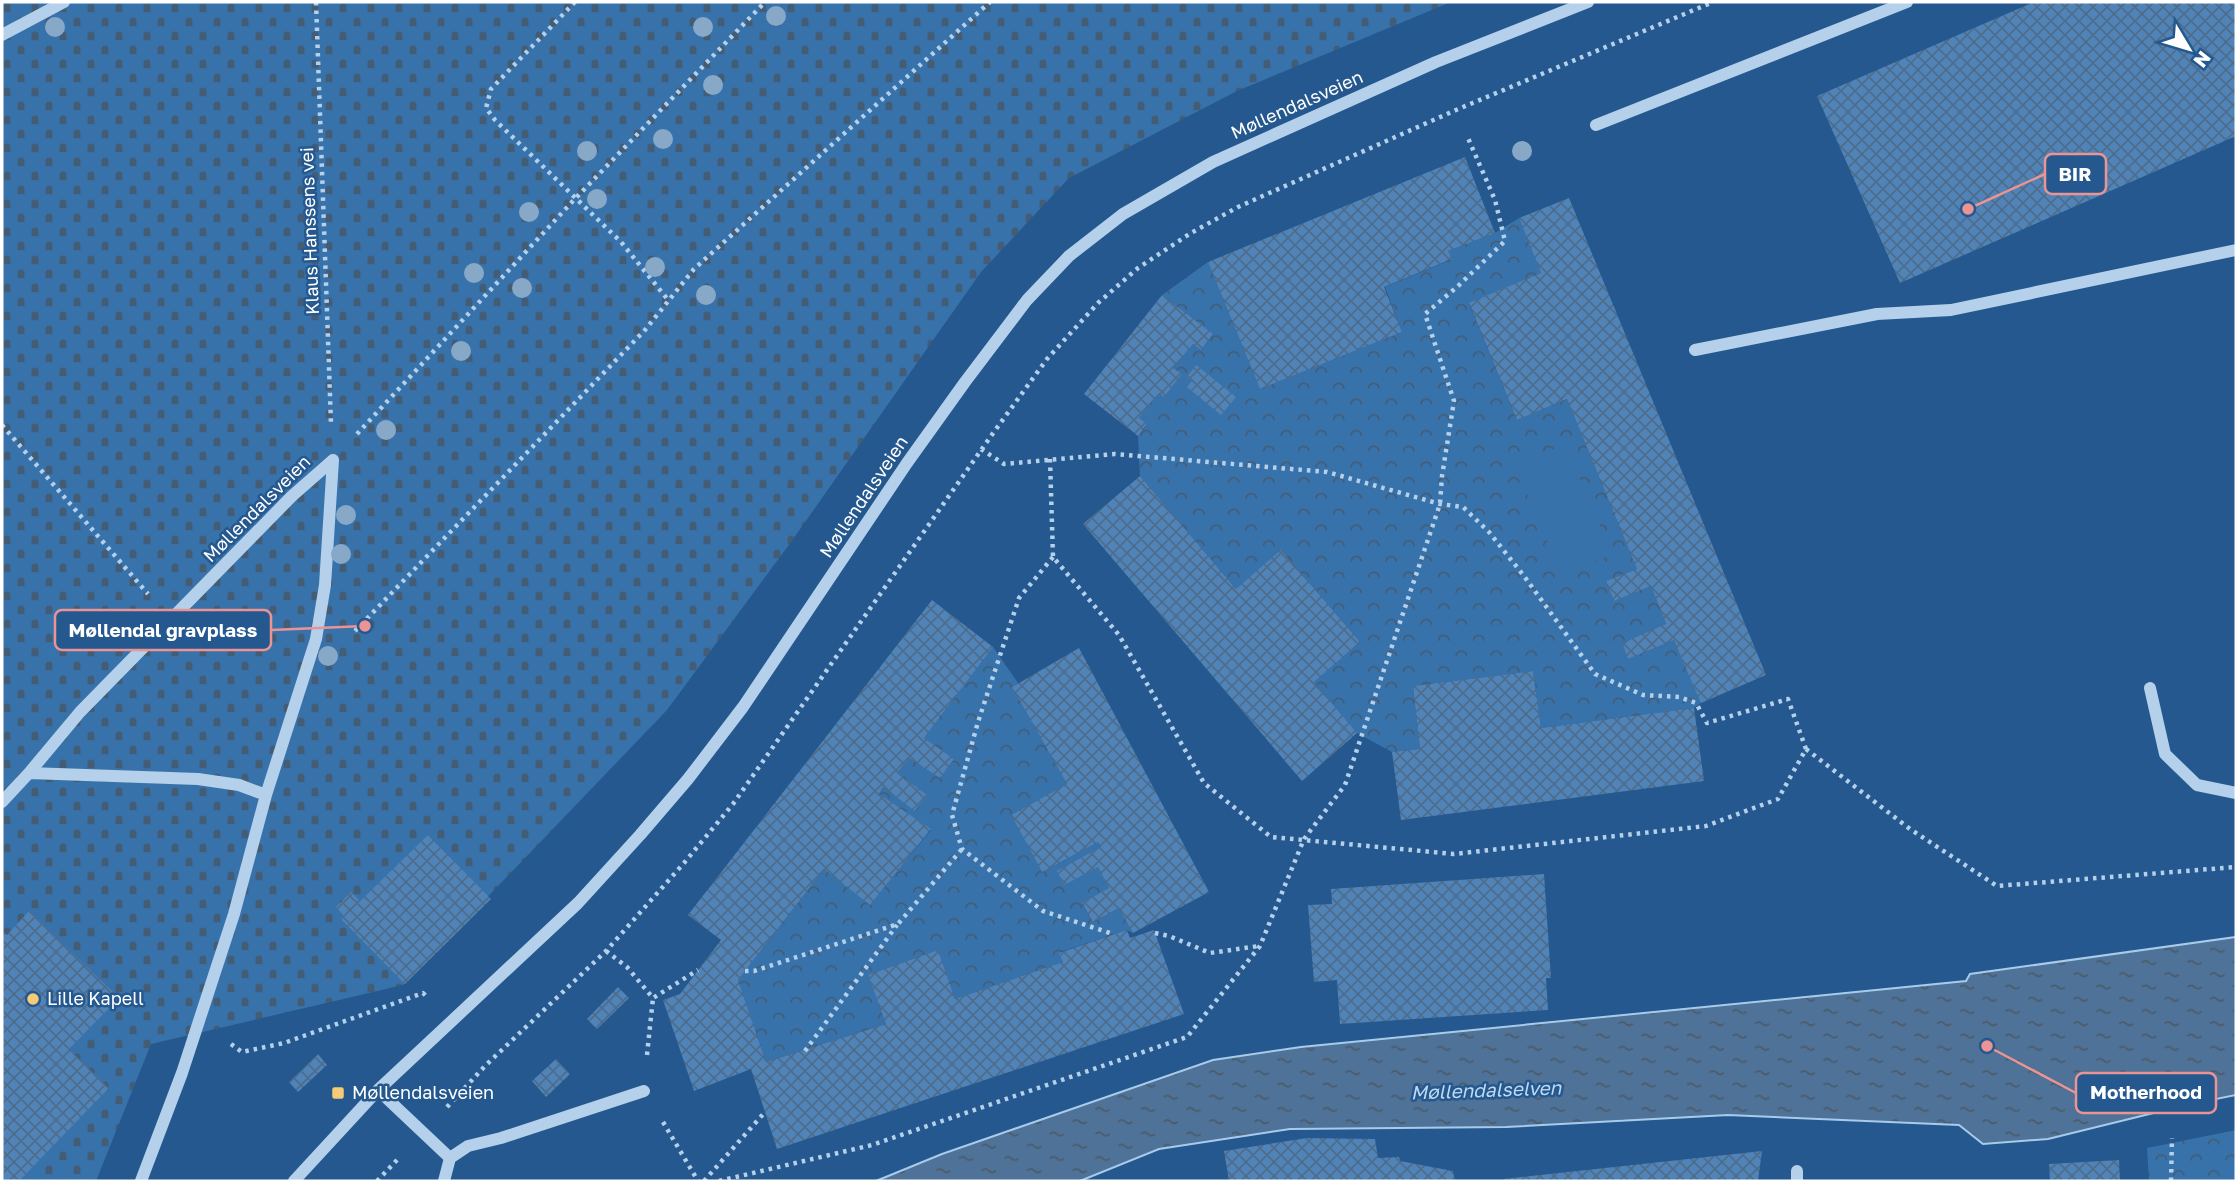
<svg xmlns="http://www.w3.org/2000/svg" width="2238" height="1183" font-family="'Golos Text',sans-serif">
  <style>
    .forest { fill: url(#forest-crowns) }
    .cemetery { fill: url(#cemetery-stones) }
    .pitch { fill: #3872ab }
    .water { fill: url(#water-ripples); stroke: #a8cbec; stroke-width: 2 }
    .building { fill: url(#building-cross-hatch) }
    .lines { fill: none; stroke-linecap: round; stroke-linejoin: round }
    .path { stroke: #b4d0eb; stroke-width: 4.5; stroke-dasharray: 3.5 5; stroke-linecap: butt }
    .minor { stroke: #b4d0eb; stroke-width: 12 }
    .tree { fill: #88a8c8 }
    .poi-dot { fill: #f6cb77; stroke: #24588e; stroke-width: 2.5 }
    .labels { text-anchor: middle; stroke-width: 5; stroke-linejoin: round; paint-order: stroke }
    .street-label { font-size: 18px; fill: #fff; stroke: #24588e }
    .poi-label { font-size: 18px; fill: #fff; stroke: #24588e; text-anchor: start }
    .water-label { font-size: 19px; font-style: italic; fill: #c0d9f2; stroke: #24588e }
    .leader { fill: none; stroke: #ea9494; stroke-width: 2.5 }
    .callout-dot { fill: #ea9494; stroke: #24588e; stroke-width: 2.5 }
    .callout { fill: #24588e; stroke: #ea9494; stroke-width: 2.5 }
    .callout-label { font-size: 19px; text-anchor: middle; font-weight: bold; fill: #fff }
  </style>
  <defs>
    <pattern id="forest-crowns" width="20" height="18" patternUnits="userSpaceOnUse" patternTransform="scale(1.75)"><rect width="20" height="18" fill="#3872ab"/><path d="M2 6a3 3 0 1 1 6 0M12 15a3 3 0 1 1 6 0" fill="none" stroke="#435d77"/></pattern>
    <pattern id="cemetery-stones" width="16" height="16" patternUnits="userSpaceOnUse" patternTransform="scale(1.75)"><rect width="16" height="16" fill="#3872ab"/><path d="M2 7V4a2 2 0 0 1 4 0v3zM10 15v-3a2 2 0 0 1 4 0v3z" fill="#435d77"/></pattern>
    <pattern id="water-ripples" width="26" height="14" patternUnits="userSpaceOnUse" patternTransform="scale(1.75)"><rect width="26" height="14" fill="#4e7298"/><path d="M2 4q2-2 4 0t4 0M15 11q2-2 4 0t4 0" fill="none" stroke="#4d5b6a"/></pattern>
    <pattern id="building-cross-hatch" width="8" height="8" patternUnits="userSpaceOnUse" patternTransform="scale(1.75)"><rect width="8" height="8" fill="#5083b7"/><path d="M0 0l8 8M0 8l8-8" fill="none" stroke="#4e6d8c"/></pattern>
  </defs>
  <rect width="100%" height="100%" fill="#24588e"/>
  <path class="forest" d="M1519,218L1541,273L1469,304L1517,420L1567,399L1637,569L1606,581L1614,601L1651,586L1666,624L1622,643L1628,659L1674,640L1702,702L1694,708L1541,728L1533,671L1413,686L1420,749L1392,752L1357,733L1314,682L1360,642L1282,551L1236,589L1140,476L1138,436L1147,425L1139,418L1159,393L1164,397L1181,375L1173,368L1193,344L1201,350L1213,335L1162,295L1208,262L1260,389L1402,332L1385,287L1451,260L1448,251L1495,233Z
    M993,647L1018,683L1012,687L1067,784L1011,815L1042,872L1098,842L1101,847L1098,867L1109,888L1082,904L1093,922L1119,908L1133,933L1127,930L1060,952L1063,962L955,999L938,950L868,975L886,1024L766,1062L738,980L824,869L870,904L931,830L879,794L883,787L916,811L926,795L897,773L909,758L940,778L954,759L924,738Z
    M2236,1130V1181H2149L2147,1148Z"/>
  <path class="cemetery" d="M2,2H1451L1237,91L1069,178L981,272L791,542L667,710L403,985L151,1044L96,1181H2Z"/>
  <path class="pitch" d="M1565,444L1612,554L1562,576L1515,465Z"/>
  <path class="water" d="M2236,937V1095L2186,1105L2048,1139L1983,1144L1959,1125L1728,1115L1506,1127L1290,1129L1159,1149L1080,1181H876L942,1154L1213,1060L1301,1047L1966,981L1970,974Z"/>
  <path class="building" d="M2034,2H2236V136L1900,283L1817,96Z
    M1465,157L1495,233L1448,251L1452,259L1384,287L1402,332L1260,389L1208,262Z
    M1569,198L1766,675L1701,703L1674,640L1628,659L1622,643L1666,624L1651,586L1614,601L1606,581L1637,569L1567,399L1517,420L1469,303L1541,273L1519,218Z
    M1162,295L1213,334L1201,350L1193,344L1173,368L1182,374L1164,397L1159,393L1139,418L1147,424L1138,436L1084,394Z
    M1196,365L1236,397L1221,415L1187,387L1192,381L1187,377Z
    M1140,476L1236,589L1281,550L1360,642L1314,682L1357,733L1302,781L1083,524Z
    M932,600L993,647L924,738L954,759L940,778L909,758L897,773L927,795L915,811L883,787L879,794L931,829L870,905L824,869L738,980L766,1062L886,1024L868,975L938,950L955,999L1063,962L1059,953L1127,930L1130,938L1154,930L1184,1014L777,1149L751,1069L694,1091L663,1000L680,994L721,940L688,915Z
    M1079,648L1209,892L1133,933L1119,908L1093,922L1082,903L1109,888L1098,867L1064,885L1057,871L1101,847L1098,842L1042,872L1011,815L1067,784L1012,687Z
    M1533,671L1541,728L1694,708L1704,781L1401,820L1392,752L1420,749L1413,686Z
    M428,835L491,899L405,984L341,919L344,916L336,907L351,892L360,901Z
    M1544,874L1551,978H1546L1548,1010L1340,1024L1337,980L1314,982L1308,905L1332,904L1331,889Z
    M29,911L119,998L69,1049L109,1088L19,1181H2V931L7,935Z
    M618,987L629,998L597,1029L587,1019Z
    M318,1054L327,1065L298,1092L289,1082Z
    M556,1059L570,1074L546,1097L532,1081Z
    M1307,1138L1375,1139L1378,1158L1399,1157L1400,1161L1453,1171L1455,1181H1229L1224,1151Z
    M1762,1151L1758,1181H1504V1179Z
    M2119,1160L2120,1181H2050L2049,1164Z"/>
  <g class="lines">
    <path class="path" d="M316,2L331,424
      M575,2L491,89L486,108L495,120L621,242L669,301
      M2,425L148,594
      M357,434L572,202L765,2
      M981,449L1004,464L1115,454L1327,472L1440,504L1463,507L1489,532L1524,576L1595,674L1643,695L1679,697L1696,703L1707,723L1788,699L1806,749L1778,799L1706,826L1454,854L1271,837L1204,783L1119,635L1053,557L1050,459
      M1053,557L1019,598L978,722L952,815L962,849L1043,911L1113,934
      M355,631L645,330L694,269L990,2
      M1806,749L1910,829L1997,886L2236,867
      M1155,933L1169,936L1210,953L1259,946
      M606,951L627,967L653,998L698,970
      M745,971H754L898,924L962,849
      M231,1044L242,1052L284,1043L423,993L426,996
      M805,1051L897,925
      M647,1055L653,998
      M447,1107L486,1065L606,951L684,863L733,804L991,436L1047,359L1098,303L1138,268L1191,233L1238,207L1456,110L1713,2
      M663,1122L698,1181
      M377,1181L398,1159
      M704,1181L765,1112
      M719,1181L872,1145L1187,1037L1260,946L1304,839L1345,785L1440,504L1442,476L1454,401L1425,314L1457,287L1505,241L1495,200L1468,138
      M2171,1181L2172,1138"/>
    <path class="minor" d="M2,35L64,2
      M1596,125L1907,2
      M1695,350L1877,314L1951,310L2236,250
      M2150,688L2165,754L2197,785L2236,793
      M29,773L198,779L239,785L266,795
      M2,802L29,773L80,712L292,496L333,460
      M378,1090L450,1158L468,1146L501,1138L644,1091
      M141,1181L182,1073L234,914L266,795L316,639L325,585L333,460
      M294,1181L378,1090L578,903L640,835L688,779L743,707L907,463L965,382L1027,300L1069,256L1123,214L1213,162L1436,62L1588,2
      M444,1181L450,1158
      M1797,1181V1171"/>
  </g>
  <g class="tree">
    <circle cx="776" cy="16" r="10"/>
    <circle cx="55" cy="27" r="10"/>
    <circle cx="703" cy="27" r="10"/>
    <circle cx="713" cy="85" r="10"/>
    <circle cx="663" cy="139" r="10"/>
    <circle cx="587" cy="151" r="10"/>
    <circle cx="1522" cy="151" r="10"/>
    <circle cx="597" cy="199" r="10"/>
    <circle cx="529" cy="212" r="10"/>
    <circle cx="655" cy="267" r="10"/>
    <circle cx="474" cy="273" r="10"/>
    <circle cx="522" cy="288" r="10"/>
    <circle cx="706" cy="295" r="10"/>
    <circle cx="461" cy="351" r="10"/>
    <circle cx="386" cy="430" r="10"/>
    <circle cx="346" cy="515" r="10"/>
    <circle cx="341" cy="554" r="10"/>
    <circle cx="328" cy="656" r="10"/>
  </g>
  <g class="poi-dot">
    <circle cx="33" cy="999" r="7"/>
    <rect x="331" y="1086" width="14" height="14" rx="3.5"/>
  </g>
  <g class="labels">
    <g class="street-label">
      <text transform="translate(1297 105) rotate(-24)" y="6">Møllendalsveien</text>
      <text transform="translate(310 231) rotate(-92)" y="6">Klaus Hanssens vei</text>
      <text transform="translate(864 497) rotate(-56)" y="6">Møllendalsveien</text>
      <text transform="translate(257 509) rotate(-45)" y="6">Møllendalsveien</text>
    </g>
    <g class="poi-label">
      <text x="47" y="1005">Lille Kapell</text>
      <text x="352" y="1099">Møllendalsveien</text>
    </g>
    <g class="water-label">
      <text transform="translate(1486 1090) rotate(-2)" y="7">Møllendalselven</text>
    </g>
  </g>
  <path class="leader" d="M1968 209L2045 174M365 626L271 630M1987 1046L2076 1093"/>
  <g class="callout-dot">
    <circle cx="1968" cy="209" r="7"/>
    <circle cx="365" cy="626" r="7"/>
    <circle cx="1987" cy="1046" r="7"/>
  </g>
  <g class="callout">
    <rect x="2045" y="154" width="61" height="40" rx="7"/>
    <rect x="55" y="610" width="216" height="40" rx="7"/>
    <rect x="2076" y="1073" width="140" height="40" rx="7"/>
  </g>
  <g class="callout-label">
    <text x="2075" y="181">BIR</text>
    <text x="163" y="637">Møllendal gravplass</text>
    <text x="2146" y="1099">Motherhood</text>
  </g>
  <rect width="2238" height="1183" fill="none" stroke="#ffffff" stroke-width="7"/>
  <g transform="translate(2189 49) rotate(128)" stroke="#24588e" stroke-width="5" paint-order="stroke">
  <path d="M0-5L12 26L0 18L-12 26Z" fill="#ffffff"/>
  <text y="-10" font-size="19" font-weight="bold" text-anchor="middle" fill="#ffffff">N</text>
  </g>
</svg>
